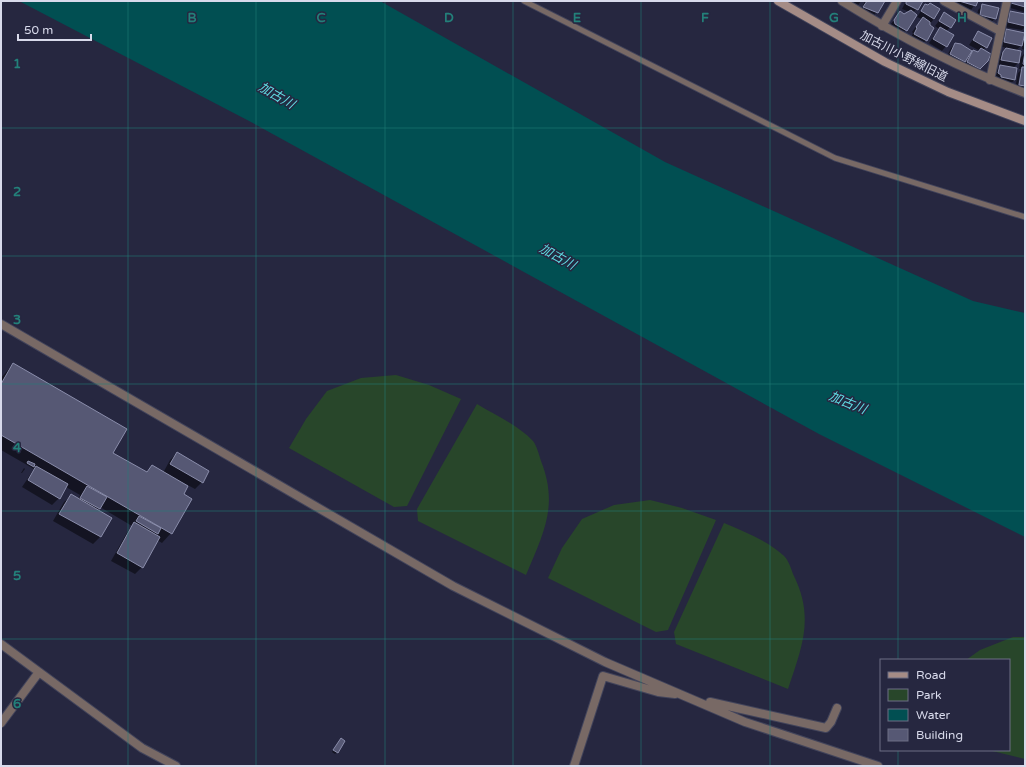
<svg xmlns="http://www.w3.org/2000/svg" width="1026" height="767" font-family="'Varela Round','Noto Sans JP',sans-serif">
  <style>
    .green { fill: #28462a }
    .water { fill: #014f52 }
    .shadow { fill: #0007; fill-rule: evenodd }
    .building { fill: #565874; stroke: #8a8dab }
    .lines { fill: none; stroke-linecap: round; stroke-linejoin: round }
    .lane-casing { stroke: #42445b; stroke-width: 7 }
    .street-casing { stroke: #42445b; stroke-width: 10 }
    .secondary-casing { stroke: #42445b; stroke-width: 10 }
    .lane { stroke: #786965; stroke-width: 5 }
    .street { stroke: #786965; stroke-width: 8 }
    .secondary { stroke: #a58c86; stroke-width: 8 }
    .grid { fill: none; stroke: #23807a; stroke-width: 1; stroke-opacity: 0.55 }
    .labels { text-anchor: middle; stroke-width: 3; stroke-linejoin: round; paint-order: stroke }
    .street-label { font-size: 12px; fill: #d8daeb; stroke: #262740 }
    .water-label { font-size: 13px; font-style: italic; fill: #5edee4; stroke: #262740 }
    .grid-label { font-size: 13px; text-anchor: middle; font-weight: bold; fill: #23807a; stroke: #262740; stroke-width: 3; stroke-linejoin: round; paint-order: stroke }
  </style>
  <rect width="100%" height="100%" fill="#262740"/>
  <path class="green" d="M396,375L429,385L461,399L407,506L394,507L289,448L306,419L327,391L361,378Z
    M477,404C495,415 518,425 533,441C537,446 539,455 541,461C559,506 543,534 526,575L418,521L417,509Z
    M650,500L682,508L716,520L668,630L656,632L548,578L562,548L582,519L614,505Z
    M724,523C743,531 768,541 783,555C788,559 791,568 793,574C815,617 802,647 788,689L676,644L674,632Z
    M1013,637H1025V759L988,750H1009V660H966L980,650Z"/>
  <path class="water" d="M19,1H380L665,162L973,301L1025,313V537L819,434L251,122Z"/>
  <path class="shadow" d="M846,1H861L856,8Z
    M865,1H884L873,17L860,12Z
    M906,1H922L913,13L916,15L902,35L890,25L900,13L904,15L910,12L902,9Z
    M955,1H977L971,10L953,5Z
    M1009,1H1025V11L1024,12L1007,7Z
    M925,5L934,19L929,25L933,31L922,45L911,38L913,33L912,32L922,19L917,17Z
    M983,5L995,18L991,23L976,20L978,10Z
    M1010,12L1025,15V27L1022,30L1004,27L1006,17Z
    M944,14L955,20L946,32V46L942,51L929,43L939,29L935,26Z
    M1007,30L1023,39L1025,37V50L1022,49L1023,43L1016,51L1000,46L1002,35Z
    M978,32L986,47L983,50L990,53L987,61L975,73L964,67L968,58L960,65L946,58L951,48L955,44L968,56L974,51L978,53L980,51L969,45Z
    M1005,50L1019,59L1025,53V91L1015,89L1018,73L1022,69H1019L1020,61L1013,68L1015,80L1010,84L994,78L996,70L1002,65L998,64L1001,54ZM1020,75H1022L1019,90L1017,89Z
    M13,364L112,453L145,473L152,466L163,473L170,460L177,453L202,482L195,489L182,482V494L171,533L162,543L157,540L142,567L135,574L111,561L128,531L132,526L100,507L97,511L110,518L100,537L93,544L53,521L64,502L71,496L78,500L80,495L66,487L59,498L52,505L22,487L34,469L1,450V378Z
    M24,468L25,469L22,473H21Z
    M339,741L337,752L335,754L332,752Z"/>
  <path class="building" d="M867,1H885L878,13L863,7Z
    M906,1H923L918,10L906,4Z
    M959,1H978L976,6Z
    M1011,1H1025V7L1011,3Z
    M930,3L940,9L934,19L921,11L925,4L928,5Z
    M982,4L999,8L996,19L980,15Z
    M911,10L917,15L907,31L895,24L894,20L900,11L904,14Z
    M1010,11L1025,14V26L1008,22Z
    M944,12L956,20L951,28L939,21Z
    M923,17L930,22V25L934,28L927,41L914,34L917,28L916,27Z
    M940,27L954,35L947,47L933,39Z
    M1006,29L1025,33L1022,46L1004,42Z
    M978,31L992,38L987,48L973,40Z
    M955,43L961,44L972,51L965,62L950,54Z
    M981,48L991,54L988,61L980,69L967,62L973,50L978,52Z
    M1006,48L1021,51L1019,63L1001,60L1003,52Z
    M1025,52V65L1023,64Z
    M1000,65L1017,68L1015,80L1001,77V75L998,73Z
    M1022,67H1025V86L1019,85Z
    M13,363L127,429L113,453L147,472L152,465L188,486L184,494L192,499L172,534L1,435V384Z
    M177,452L209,471L203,483L170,464Z
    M28,461L35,464L34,467L27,463Z
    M36,466L68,484L60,499L28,480Z
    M87,486L107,497L100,509L80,498Z
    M71,494L112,518L101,537L59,514Z
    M139,516L161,528L158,534L136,521Z
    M134,522L160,537L143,568L117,553Z
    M341,738L345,741L338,753L333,750Z"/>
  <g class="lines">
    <g class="lane-casing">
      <path id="lane" d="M524,1L835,158L1025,217"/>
    </g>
    <g class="street-casing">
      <path id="street" d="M842,1C900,37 961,69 1025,93
        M944,1L1000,31
        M882,26L897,1
        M990,80L1007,1
        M1,324L453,586L605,662L745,722L878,766
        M1,644L142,748L176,766
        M710,702L826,728L831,722L837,708
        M1,723L39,672
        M574,766L603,676L658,692L675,694"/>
    </g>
    <g class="secondary-casing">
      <path id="secondary" d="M778,1L885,62L948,92L1025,121"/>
    </g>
    <use href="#lane" class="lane"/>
    <use href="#street" class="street"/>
    <use href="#secondary" class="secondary"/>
  </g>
  <path class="grid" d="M128,1V766M256,1V766M385,1V766M513,1V766M641,1V766M770,1V766M898,1V660M1,128H1025M1,256H1025M1,384H1025M1,511H1025M1,639H1025M898,750V766"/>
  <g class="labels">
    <g class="street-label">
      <text transform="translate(904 56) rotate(27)" y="4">加古川小野線旧道</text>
    </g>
    <g class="water-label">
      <text transform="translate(277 95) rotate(30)" y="5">加古川</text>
      <text transform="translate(558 256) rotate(29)" y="5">加古川</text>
      <text transform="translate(848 402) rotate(22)" y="5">加古川</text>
    </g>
  </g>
  <g class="grid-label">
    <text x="192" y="22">B</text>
    <text x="321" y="22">C</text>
    <text x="449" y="22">D</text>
    <text x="577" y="22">E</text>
    <text x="705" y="22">F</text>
    <text x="834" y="22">G</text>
    <text x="962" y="22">H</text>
    <text x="17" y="68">1</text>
    <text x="17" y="196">2</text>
    <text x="17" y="324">3</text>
    <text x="17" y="452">4</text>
    <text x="17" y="580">5</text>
    <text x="17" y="708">6</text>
  </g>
  <rect width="1026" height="767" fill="none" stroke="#d8daeb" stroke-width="4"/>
  <rect x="880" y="659" width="130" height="92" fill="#262740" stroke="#6d6f84"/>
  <rect x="888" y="672" width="20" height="6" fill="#a58c86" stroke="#6d6f84"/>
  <text x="916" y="679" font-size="12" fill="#d8daeb">Road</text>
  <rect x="888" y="689" width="20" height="12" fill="#28462a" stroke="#6d6f84"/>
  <text x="916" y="699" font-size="12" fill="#d8daeb">Park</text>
  <rect x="888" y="709" width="20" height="12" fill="#014f52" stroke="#6d6f84"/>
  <text x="916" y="719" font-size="12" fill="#d8daeb">Water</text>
  <rect x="888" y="729" width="20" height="12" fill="#565874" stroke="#6d6f84"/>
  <text x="916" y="739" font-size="12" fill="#d8daeb">Building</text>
  <path d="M18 34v6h73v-6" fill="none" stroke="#d8daeb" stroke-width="2"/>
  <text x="24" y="34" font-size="12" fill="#d8daeb" stroke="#262740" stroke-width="3" paint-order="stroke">50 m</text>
</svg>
